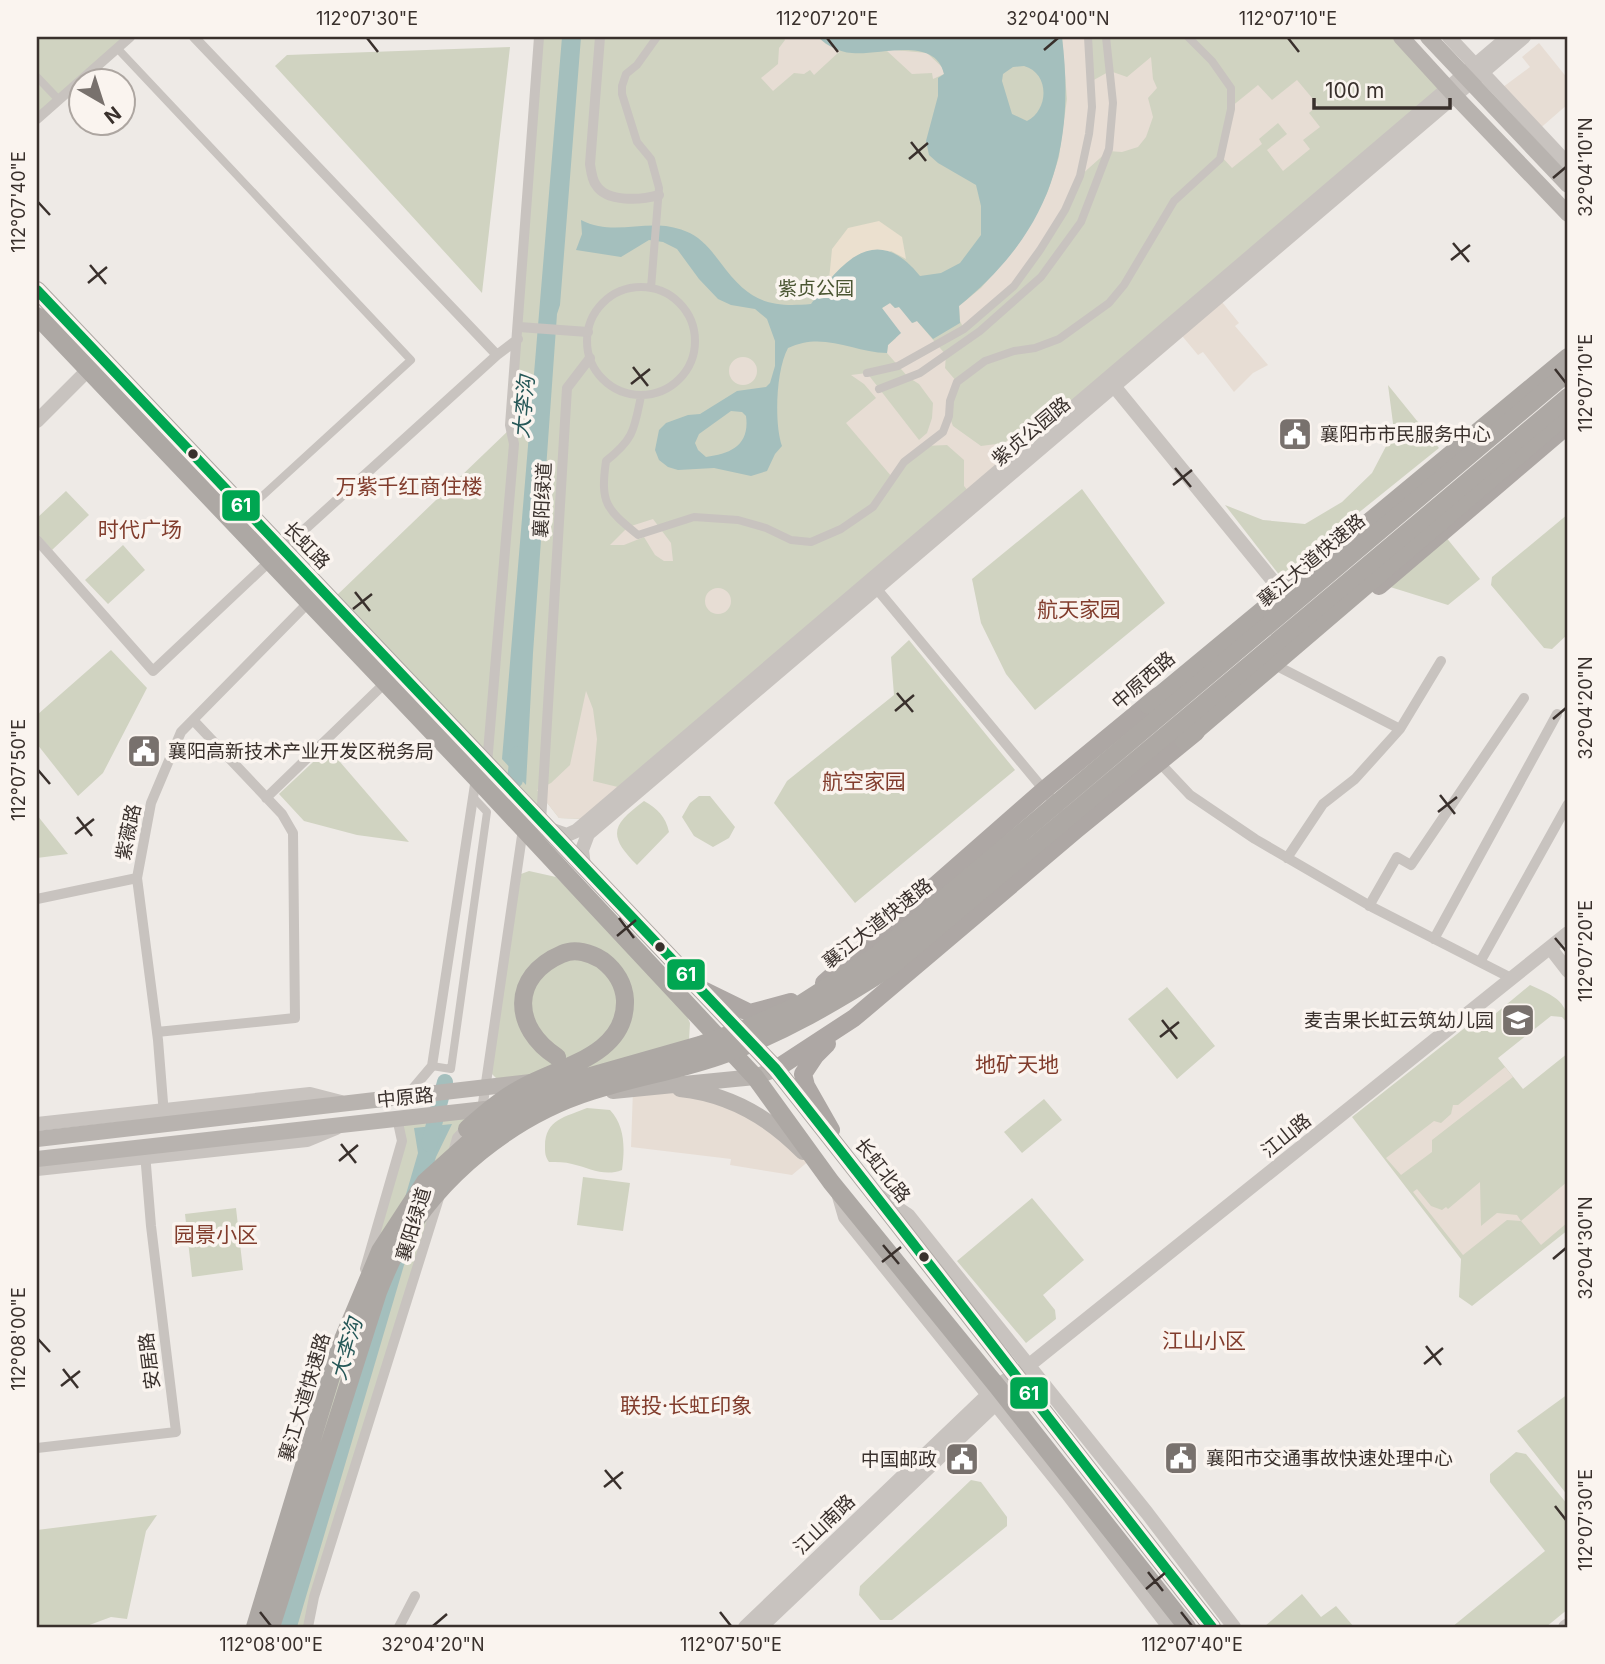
<svg xmlns="http://www.w3.org/2000/svg" width="1605" height="1664" font-family="Inter,'Noto Sans SC',sans-serif">
  <style>
    .green { fill: #d0d3c1 }
    .sand { fill: #ebe0cf }
    .plaza { fill: #e7ddd4 }
    .water { fill: #a4bfbd; fill-rule: evenodd }
    .lines { fill: none; stroke-linecap: round; stroke-linejoin: round }
    .river { stroke: #a4bfbd; stroke-width: 16 }
    .pedestrian { stroke: #c8c3bf; stroke-width: 8 }
    .minor { stroke: #c8c3bf; stroke-width: 10 }
    .tertiary { stroke: #c8c3bf; stroke-width: 14 }
    .secondary { stroke: #b8b3af; stroke-width: 16 }
    .primary { stroke: #ada7a4; stroke-width: 18 }
    .trunk { stroke: #ada8a4; stroke-width: 18 }
    .trunk-bridge { stroke: #ada8a4; stroke-width: 18 }
    .bus-1-casing { stroke: #faf4ef; stroke-width: 16 }
    .bus-1 { stroke: #00a651; stroke-width: 10 }
    .ticks { fill: none; stroke: #39302c; stroke-width: 2.5 }
    .bus-dot { fill: #39302c; stroke: #faf4ef; stroke-width: 2.5 }
    .labels { text-anchor: middle; stroke-width: 7; stroke-linejoin: round; paint-order: stroke }
    .park-label { font-size: 19px; fill: #4a5532; stroke: #faf4ef }
    .street-label { font-size: 19px; fill: #39302c; stroke: #faf4ef }
    .poi-label { font-size: 19px; fill: #39302c; stroke: #faf4ef; text-anchor: start }
    .water-label { font-size: 21px; font-style: italic; fill: #255757; stroke: #faf4ef }
    .neighbourhood-label { font-size: 21px; fill: #813c2c; stroke: #faf4ef }
    .line-badge { stroke: #faf4ef; stroke-width: 2.5 }
    .badge-label { font-size: 19px; text-anchor: middle; font-weight: bold; fill: #fff }
    .neatline { fill: none; stroke: #39302c; stroke-width: 2.5 }
    .ticks-label { font-size: 18px; text-anchor: middle; fill: #39302c }
  </style>
  <rect width="100%" height="100%" fill="#eeeae6"/>
  <path class="green" d="M37,37H130L37,119Z
    M539,37H1401L1447,88L586,819L559,818L538,791L541,822L334,598L511,428Z
    M510,47L482,293L275,66L287,55Z
    M1388,385L1439,448L1280,576L1225,505L1263,520L1305,524L1342,502L1372,473L1394,431Z
    M1082,489L1165,603L1035,710L1006,674L981,623L972,579Z
    M66,491L89,515L52,550L37,533V518Z
    M1568,514V634L1552,649L1544,648L1491,585L1492,577Z
    M1445,536L1480,579L1448,605L1387,586Z
    M123,545L145,570L108,604L85,580Z
    M909,640L1015,770L855,903L774,803L787,781L894,695L891,657Z
    M111,650L147,688L103,773L78,796L37,744V715Z
    M328,748L409,842L357,835L304,821L279,794Z
    M699,796H710L735,827L729,838L713,847L694,836L682,817L690,803Z
    M644,801C657,808 666,817 669,832L637,865C607,835 612,825 644,801Z
    M37,815L68,854L37,858Z
    M529,871L556,877L683,1007L690,1023L689,1040L657,1060L505,1078H496L490,1072L521,874Z
    M1530,985C1550,994 1568,1000 1568,1024L1562,1017L1551,1016L1498,1058L1523,1089L1568,1053V1230L1472,1306L1459,1297L1461,1259L1352,1117L1471,1023L1477,1029Z
    M1167,987L1215,1046L1177,1079L1128,1019Z
    M1044,1099L1062,1120L1022,1153L1004,1132Z
    M587,1108L610,1110C625,1126 625,1148 622,1170C604,1177 590,1168 572,1164C565,1162 557,1162 549,1162C545,1156 545,1153 545,1146C545,1119 566,1117 587,1108Z
    M482,1110L457,1138L308,1627H265L306,1499L324,1415L402,1141L397,1118Z
    M583,1177L630,1183L623,1231L577,1225Z
    M1032,1198L1084,1260L1043,1295L1055,1310L1056,1319L1026,1343L957,1261Z
    M236,1208L243,1270L192,1277L185,1214Z
    M1568,1394V1496L1517,1431Z
    M1516,1452L1526,1454L1568,1505V1609L1546,1627H1452L1545,1551L1490,1482V1474Z
    M971,1480L981,1482L1007,1517V1526L892,1620H880L859,1595L860,1586Z
    M157,1515L146,1531L127,1619L111,1617L84,1627H37V1530Z
    M1302,1594L1321,1617L1336,1606L1354,1627H1264Z"/>
  <path class="sand" d="M879,221L902,237L906,259L891,251L829,280L832,249L848,228Z"/>
  <path class="plaza" d="M783,37H818L826,44L840,51L814,75L810,70L804,74L794,73L773,91L761,78L778,64L779,48L785,40Z
    M1062,37H1088L1092,81L1110,71L1127,77L1151,57L1153,79L1157,88L1148,98L1153,117L1146,137L1138,147L1122,152L1108,151L1080,176L1065,210L1014,286L964,329L960,321L959,306L981,288L1015,249L1036,215L1048,191L1059,157L1067,99Z
    M1539,43L1568,79V104L1537,131L1499,90L1530,67L1522,57Z
    M894,50L927,53L943,68L944,74L933,79L932,73L912,74L887,51Z
    M1297,80L1318,105L1309,113L1320,127L1303,140L1310,149L1283,171L1267,150L1287,134L1278,123L1259,139L1262,144L1232,168L1221,156L1231,107L1258,85L1272,100Z
    M1218,297L1239,323L1235,326L1268,365L1253,373L1234,392L1203,352L1198,355L1178,331Z
    M890,303L895,308L899,307L913,323L917,321L946,355L945,368L957,382L949,416L953,426L981,446L1004,443L1015,434L1025,447L970,493L964,486V460L947,445L924,446L892,477L846,423L876,398L864,384L851,375L867,373L919,440L927,433L932,418L933,403L919,384L908,377L887,353L888,345L896,338L882,308Z
    M729 371a14 14 0 1 1 28 0a14 14 0 1 1-28 0Z
    M653,519L671,543L673,561H664L655,555L644,537L624,545H610L628,527Z
    M705 601a13 13 0 1 1 26 0a13 13 0 1 1-26 0Z
    M586,691L593,709L597,739L593,781L622,788L586,819L559,818L537,790L551,783L570,765Z
    M1505,1067L1513,1077L1432,1140V1152L1401,1175L1386,1158L1434,1121L1441,1123L1451,1114L1453,1105H1458Z
    M653,1086L733,1102L810,1160L792,1175L730,1165L731,1159L631,1147L633,1089Z
    M1568,1181V1222L1541,1245L1521,1221L1507,1220L1463,1255L1413,1192L1417,1189L1431,1206L1442,1210L1446,1207L1448,1209L1480,1182L1481,1226L1497,1213L1517,1215L1521,1221Z"/>
  <path class="water" d="M562,37H581L560,305L557,314L533,653L526,785L502,759Z
    M818,37H1062C1076,150 1049,233 959,306L960,323L933,339L917,321L912,323L899,307L895,308L890,303L882,308L901,333L888,345L887,353C853,352 823,331 788,348C776,370 774,423 782,446L775,454L767,471L751,476L714,468L678,470L668,467L659,460L655,450L659,430L666,423L688,415L700,414L737,391L766,387L770,383L775,366V341L767,319L755,309L731,305L718,299L699,279L677,249L663,242L649,240L621,257L576,250L582,234L581,220C616,238 650,216 685,231C701,237 710,249 720,262C748,300 766,308 811,304C841,262 876,221 920,276L941,273L960,263L981,235V206L976,185L938,163L929,155L926,141L938,96V78L944,74C935,35 879,56 852,53C838,52 828,46 818,37ZM1024,66C1050,73 1049,110 1027,121L1012,114L1002,81L1003,74L1013,67ZM731,411L742,412L746,416C750,445 731,454 706,457L698,450L695,443L699,434Z
    M452,1124L436,1157L297,1627H280L418,1153L414,1128Z"/>
  <g class="lines">
    <path class="river" d="M515,780L518,754
      M429,1144L445,1082"/>
    <path class="pedestrian" d="M117,48L411,360L247,510
      M37,77L59,100
      M587 341a54 54 0 1 1 108 0a54 54 0 1 1-108 0Z
      M651,288L659,188L651,159L637,142L622,94V86L626,74L637,65L657,37
      M867,373L898,366L964,329L1014,286L1040,250L1065,210L1080,176L1089,134L1092,107L1088,37
      M879,389L920,373L980,331L1041,277L1081,222L1109,149L1113,103L1106,37
      M641,396C634,430 634,439 606,461C600,503 606,509 638,535L694,517L738,520L766,528L791,540L811,542L841,529L873,507L904,462L943,432L949,416L950,401L957,382L985,361L1014,351L1035,348L1059,339L1109,303L1124,285L1174,201L1220,159L1231,109V88L1212,61L1188,37
      M432,1066L451,1069L487,812L473,797"/>
    <path class="minor" d="M194,37L497,355
      M600,37L590,164C591,171 592,180 596,185C607,203 642,200 659,195
      M37,119L130,37
      M519,327L588,332
      M37,540L153,671L270,561
      M283,549L497,355L518,339
      M876,588L1059,808
      M1279,667L1400,729L1441,661
      M1159,762L1190,795L1255,839L1372,907L1513,979
      M487,764L514,444L510,425L539,37
      M266,798L385,683
      M541,822L567,388L590,358
      M1287,858L1323,804L1355,779L1400,729
      M37,899L137,878
      M1369,906L1397,857L1411,865L1524,698
      M1434,939L1557,714
      M1480,962L1568,804
      M157,1032L295,1018L293,833L282,814L193,720
      M405,1098L432,1066L476,778
      M480,1113L482,1110L523,829
      M164,1115L158,1040L137,878L151,803L181,732L309,602
      M452,1156L457,1138L469,1125
      M365,1269L402,1141L397,1118
      M37,1448L176,1432L151,1226L145,1153
      M308,1627L314,1597L439,1198
      M399,1627L415,1596"/>
    <path class="tertiary" d="M1449,37L1568,164
      M1109,380L1278,587
      M37,421L88,370
      M547,828L567,835L576,831L1508,37
      M584,866L582,850L588,834L1524,37
      M1551,949L1568,971
      M37,1124L310,1094L341,1102
      M37,1169L307,1140L336,1128
      M838,1193L845,1217L1067,1493L1169,1627
      M881,1197L908,1215L1147,1513L1234,1627
      M745,1627L997,1386L1028,1366L1568,933
      M761,1627L1004,1396L1020,1384L1024,1373
      M1565,1627L1568,1625"/>
    <path class="secondary" d="M1401,37L1455,96L1568,214
      M1428,37L1568,185
      M680,1089C729,1094 769,1117 803,1152
      M613,1091L755,1077L776,1069
      M37,1139L531,1082
      M37,1159L494,1108"/>
    <path class="primary" d="M1379,586L1568,425
      M824,983L1044,790L1158,696
      M703,990L750,1013L791,1002
      M827,1044L815,1056L803,1074L806,1086L831,1130
      M776,1069L854,1018L1076,830L1196,732"/>
    <path class="trunk" d="M37,290L776,1069C923,1254 1066,1442 1212,1627
      M37,316L476,778L755,1077L831,1182L997,1386L1187,1627
      M1148,705L1568,357
      M1184,741L1568,413"/>
    <path class="trunk-bridge" d="M467,1129C483,1115 500,1100 518,1090C556,1067 627,1057 625,1000C624,984 615,970 602,960C591,953 575,948 562,954C510,976 512,1028 557,1057
      M255,1627L341,1344L380,1251L425,1182L485,1128L535,1096L577,1080L700,1045L747,1028L799,1005L877,955L1568,372
      M271,1627L378,1292C384,1277 390,1262 398,1248C439,1176 512,1116 592,1091C635,1077 682,1070 725,1054C784,1032 836,1002 889,968L1568,397"/>
    <g class="bus-1-casing">
      <path id="bus-1" d="M37,290L776,1069C923,1254 1066,1442 1212,1627"/>
    </g>
    <use href="#bus-1" class="bus-1"/>
  </g>
  <path class="ticks" d="M367,38L378,52M827,38L838,52M1288,38L1299,52M1044,50L1058,38M911,142L926,161M909,159L928,143M1553,178L1566,167M38,202L50,215M1453,243L1469,262M1451,260L1470,245M90,265L106,284M88,283L107,267M633,367L648,386M1555,369L1566,383M631,384L650,369M1175,468L1191,487M1173,485L1192,470M355,592L370,611M353,609L372,594M897,693L913,712M895,711L914,695M1553,719L1566,708M38,770L50,784M1440,795L1455,814M1438,812L1457,797M77,817L92,836M75,834L94,819M619,918L634,938M617,936L636,920M1555,938L1566,951M1162,1020L1177,1039M1160,1037L1179,1022M341,1144L356,1163M339,1161L358,1145M883,1245L899,1264M1553,1259L1566,1248M882,1262L901,1247M38,1339L50,1352M1426,1346L1441,1365M1424,1364L1443,1348M63,1369L78,1388M61,1386L80,1371M605,1470L621,1489M604,1487L623,1472M1555,1506L1566,1520M1148,1572L1163,1591M1146,1589L1165,1573M260,1612L271,1626M720,1612L731,1626M1181,1612L1192,1626M433,1626L447,1614"/>
  <defs>
    <g id="civic-square" transform="scale(1.75)"><rect x="-9" y="-9" width="18" height="18" rx="4" fill="#78716d" stroke="#faf4ef"/><path d="M-.6-6.5H3V-4.5H.6V-3L4-1V1h2V6H-6V1h2V-1L-.6-3ZM-1.2 2.5V6h2.4V2.5Z" fill="#fff"/></g>
    <g id="school-square" transform="scale(1.75)"><rect x="-9" y="-9" width="18" height="18" rx="4" fill="#78716d" stroke="#faf4ef"/><path d="M0-5L7-2L0 1L-7-2ZM-4 1L0 2.5L4 1V4Q0 6-4 4Z" fill="#fff"/></g>
  </defs>
  <g fill-rule="evenodd">
    <use href="#civic-square" x="1295" y="434"/>
    <use href="#civic-square" x="144" y="751"/>
    <use href="#school-square" x="1518" y="1020"/>
    <use href="#civic-square" x="1181" y="1458"/>
    <use href="#civic-square" x="962" y="1459"/>
  </g>
  <g class="bus-dot">
    <circle cx="193" cy="454" r="6"/>
    <circle cx="660" cy="947" r="6"/>
    <circle cx="924" cy="1257" r="6"/>
  </g>
  <g class="labels">
    <g class="park-label">
      <text x="816" y="295">紫贞公园</text>
    </g>
    <g class="street-label">
      <text transform="translate(1031 431) rotate(-40)" y="7">紫贞公园路</text>
      <text transform="translate(542 500) rotate(-87)" y="7">襄阳绿道</text>
      <text transform="translate(307 545) rotate(46)" y="7">长虹路</text>
      <text transform="translate(1311 560) rotate(-40)" y="7">襄江大道快速路</text>
      <text transform="translate(1143 680) rotate(-41)" y="7">中原西路</text>
      <text transform="translate(128 832) rotate(-78)" y="7">紫薇路</text>
      <text transform="translate(877 923) rotate(-38)" y="7">襄江大道快速路</text>
      <text transform="translate(405 1097) rotate(-6)" y="7">中原路</text>
      <text transform="translate(1286 1135) rotate(-39)" y="7">江山路</text>
      <text transform="translate(883 1170) rotate(52)" y="7">长虹北路</text>
      <text transform="translate(413 1224) rotate(-73)" y="7">襄阳绿道</text>
      <text transform="translate(149 1361) rotate(-97)" y="7">安居路</text>
      <text transform="translate(304 1397) rotate(-73)" y="7">襄江大道快速路</text>
      <text transform="translate(824 1524) rotate(-44)" y="7">江山南路</text>
    </g>
    <g class="poi-label">
      <text x="1320" y="441">襄阳市市民服务中心</text>
      <text x="168" y="758">襄阳高新技术产业开发区税务局</text>
      <text x="1494" y="1027" text-anchor="end">麦吉果长虹云筑幼儿园</text>
      <text x="1206" y="1465">襄阳市交通事故快速处理中心</text>
      <text x="937" y="1466" text-anchor="end">中国邮政</text>
    </g>
    <g class="water-label">
      <text transform="translate(524 407) rotate(-85)" y="7">大李沟</text>
      <text transform="translate(347 1349) rotate(-74)" y="7">大李沟</text>
    </g>
    <g class="neighbourhood-label">
      <text x="409" y="494">万紫千红商住楼</text>
      <text x="140" y="537">时代广场</text>
      <text x="1079" y="617">航天家园</text>
      <text x="864" y="789">航空家园</text>
      <text x="1017" y="1072">地矿天地</text>
      <text x="216" y="1242">园景小区</text>
      <text x="1204" y="1348">江山小区</text>
      <text x="686" y="1413">联投·长虹印象</text>
    </g>
  </g>
  <g class="line-badge">
    <rect x="221" y="489" width="40" height="33" rx="7" fill="#00a651"/>
    <rect x="666" y="958" width="40" height="33" rx="7" fill="#00a651"/>
    <rect x="1009" y="1376" width="40" height="34" rx="7" fill="#00a651"/>
  </g>
  <g class="badge-label">
    <text x="241" y="512">61</text>
    <text x="686" y="981">61</text>
    <text x="1029" y="1400">61</text>
  </g>
  <rect width="1605" height="1664" fill="none" stroke="#faf4ef" stroke-width="77"/>
  <g transform="translate(102 102) rotate(141)"><circle r="33" fill="#faf4ef" stroke="#ada6a1" stroke-width="2"/>
  <path d="M0-5L12 26L0 18L-12 26Z" fill="#78716d"/>
  <text y="-10" font-size="19" font-weight="bold" text-anchor="middle" fill="#39302c">N</text>
  </g>
  <path d="M1314 98v10h136v-10" fill="none" stroke="#39302c" stroke-width="3.5"/>
  <text x="1325" y="98" font-size="21" fill="#39302c" stroke="#faf4ef" stroke-width="5" paint-order="stroke">100 m</text>
  <rect x="38" y="38" width="1528" height="1588" class="neatline"/>
  <g class="ticks-label">
    <text x="367" y="25">112°07'30"E</text>
    <text x="827" y="25">112°07'20"E</text>
    <text x="1058" y="25">32°04'00"N</text>
    <text x="1288" y="25">112°07'10"E</text>
    <text transform="translate(1586 167) rotate(-90)" y="6">32°04'10"N</text>
    <text transform="translate(19 202) rotate(-90)" y="6">112°07'40"E</text>
    <text transform="translate(1586 383) rotate(-90)" y="6">112°07'10"E</text>
    <text transform="translate(1586 708) rotate(-90)" y="6">32°04'20"N</text>
    <text transform="translate(19 770) rotate(-90)" y="6">112°07'50"E</text>
    <text transform="translate(1586 951) rotate(-90)" y="6">112°07'20"E</text>
    <text transform="translate(1586 1248) rotate(-90)" y="6">32°04'30"N</text>
    <text transform="translate(19 1339) rotate(-90)" y="6">112°08'00"E</text>
    <text transform="translate(1586 1520) rotate(-90)" y="6">112°07'30"E</text>
    <text x="271" y="1651">112°08'00"E</text>
    <text x="433" y="1651">32°04'20"N</text>
    <text x="731" y="1651">112°07'50"E</text>
    <text x="1192" y="1651">112°07'40"E</text>
  </g>
</svg>
